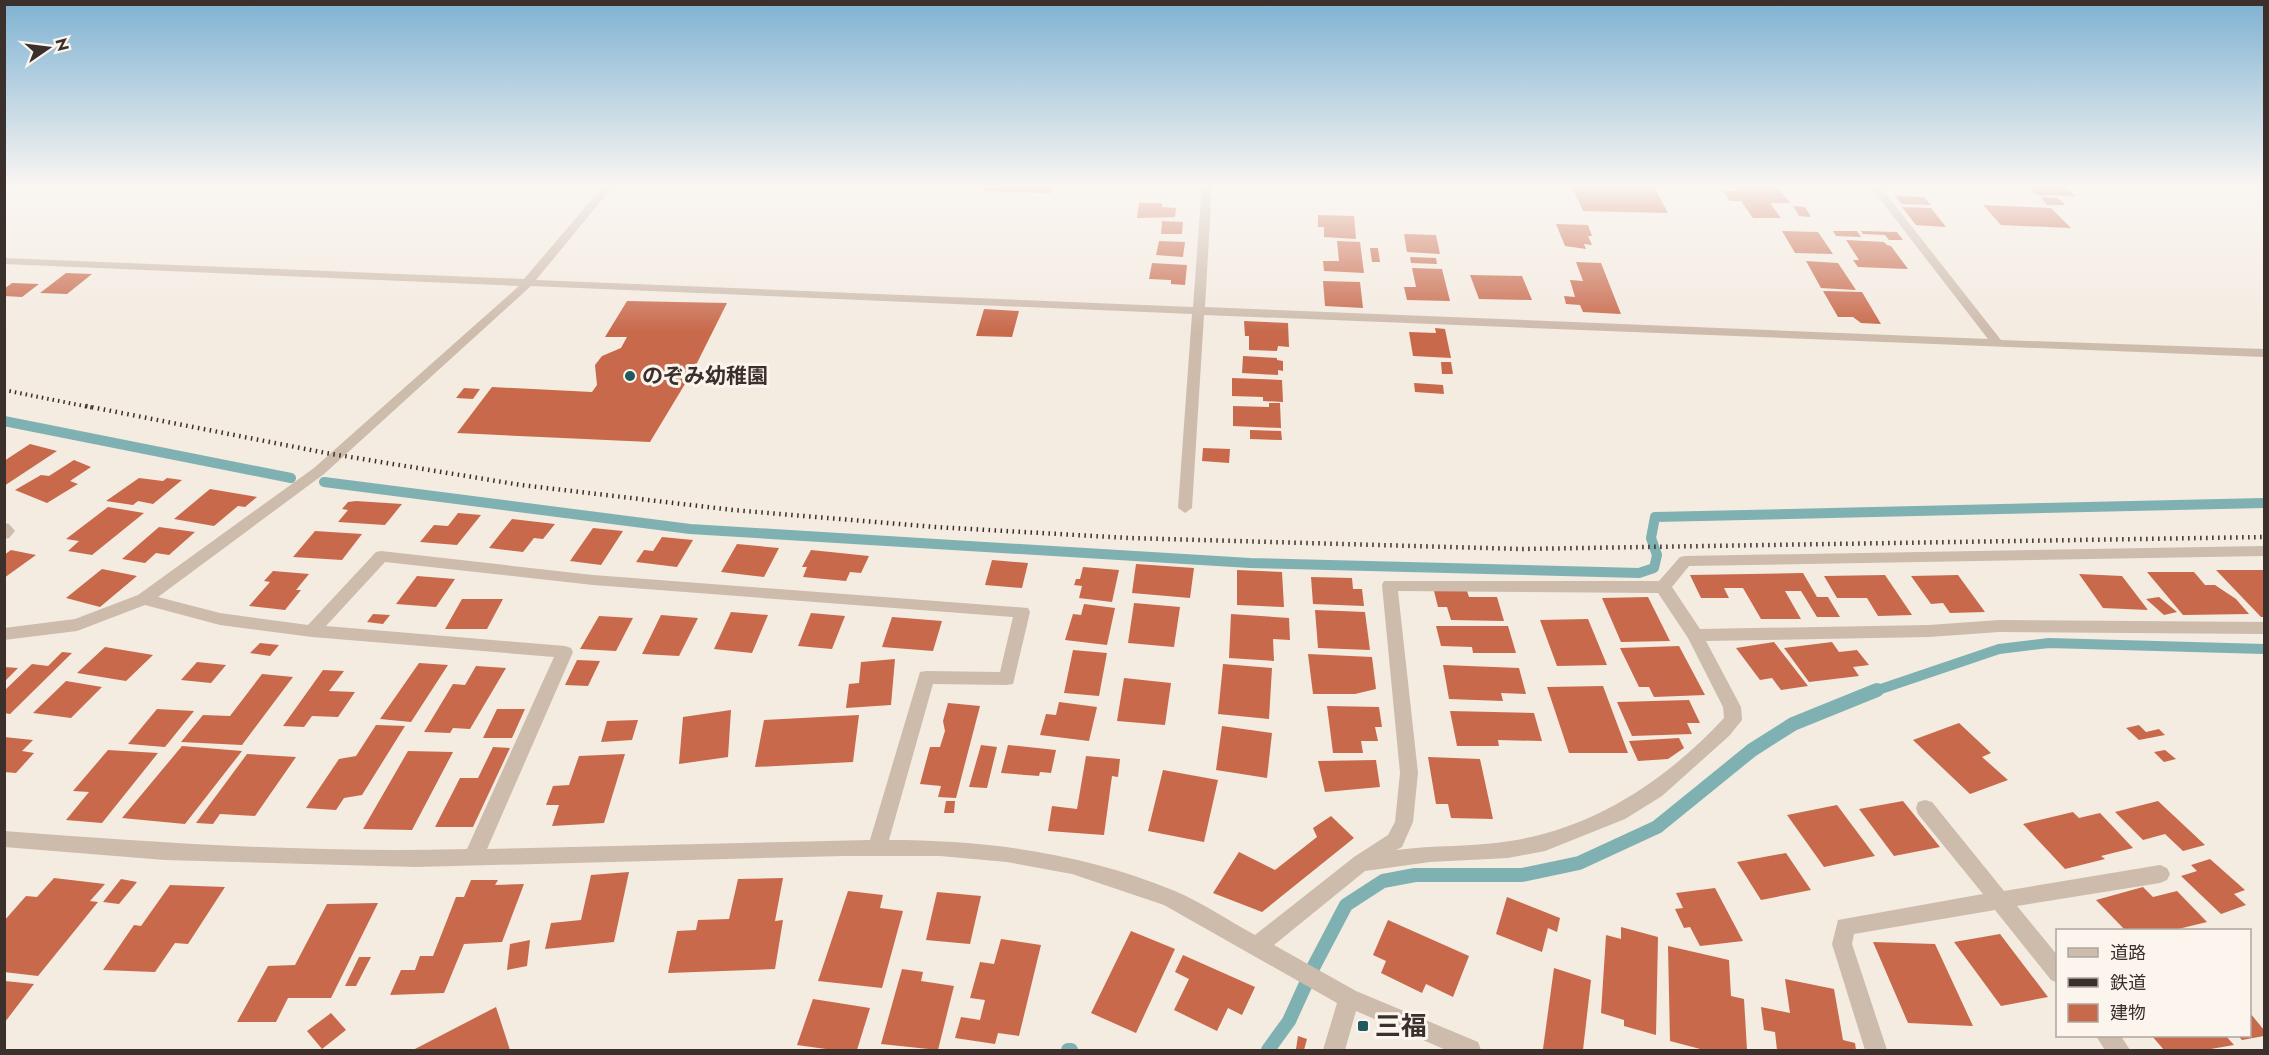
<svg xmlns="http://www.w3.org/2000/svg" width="2269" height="1055" font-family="Jost,'Noto Sans JP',sans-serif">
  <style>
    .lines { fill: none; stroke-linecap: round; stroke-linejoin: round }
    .stream-far1 { stroke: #7fb0b2; stroke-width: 10 }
    .stream { stroke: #7fb0b2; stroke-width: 14 }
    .building { fill: #c8694b }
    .minor { fill: #cdbbac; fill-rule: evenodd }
    .rail-far1 { stroke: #3b302b; stroke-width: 4; stroke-dasharray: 1.5 4; stroke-linecap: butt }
    .rail { stroke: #3b302b; stroke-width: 4.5; stroke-dasharray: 1.5 4.5; stroke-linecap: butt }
    .poi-dot { fill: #1f5a5e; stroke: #fbf5ee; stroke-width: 2 }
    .labels { text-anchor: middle; stroke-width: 6; stroke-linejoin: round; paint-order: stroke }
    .poi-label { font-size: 21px; font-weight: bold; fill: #3b302b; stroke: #fbf5ee; text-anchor: start }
    .near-poi-label { font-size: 26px; font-weight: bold; fill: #3b302b; stroke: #fbf5ee; text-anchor: start }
  </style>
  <rect width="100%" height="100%" fill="#f4ebe1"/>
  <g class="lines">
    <path class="stream-far1" d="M4,421L291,478
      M324,482L690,529L1250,563L1639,573L1654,568L1657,555L1651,538L1655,517L2264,503
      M1872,692L1999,649L2049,643L2264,649"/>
    <path class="stream" d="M1068,1050H1071
      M1268,1050L1289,1021L1314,966L1346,905L1383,881L1415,875H1522L1579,863L1657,827L1752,750L1793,724L1877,690"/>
  </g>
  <path class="building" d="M986,185H1053L1051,193L984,191Z
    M1571,185H1653L1668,213L1583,211Z
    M1734,185H1776L1790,203H1770L1781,218H1753L1741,201H1730L1723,191H1739Z
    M2027,185H2064L2075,196L2037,195Z
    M1895,196L1924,197L1931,205L1902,204Z
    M2041,197L2058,198L2065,205H2047Z
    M1139,203H1162V207L1176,208L1175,217L1137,218Z
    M1983,205L2051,208L2071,228L2001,225Z
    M1793,206L1805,207L1811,217L1799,216Z
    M1902,207L1931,208L1946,227L1916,225Z
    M1318,215L1354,216L1356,239L1324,237V227H1318Z
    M1162,221L1183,222L1182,234H1161Z
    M1556,224L1588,225L1592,236H1588L1592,245L1584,244L1586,249L1565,246Z
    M1782,231L1818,232L1833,254L1795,253Z
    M1833,231H1857L1861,237L1836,236Z
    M1861,231L1897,232L1903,240H1889L1885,235L1863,234Z
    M1404,234L1436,235L1440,254L1407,252Z
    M1846,240L1884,242L1887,245L1891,246L1908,269L1858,267L1853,260H1859Z
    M1159,241L1185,242L1183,257L1156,255Z
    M1337,241L1360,242L1364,273L1324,271L1323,261H1339Z
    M1370,248H1378L1380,262H1372Z
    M1410,257L1436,258L1437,264L1411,263Z
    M1806,261L1838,263L1856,290L1821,288Z
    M1576,262L1601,263L1621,314L1583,312L1580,305L1566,304L1564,296L1575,297L1570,280L1583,281Z
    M1152,263L1187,265L1185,285L1171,284V280L1149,279Z
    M1412,268L1442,269L1450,301L1407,300L1404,287H1416Z
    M66,273L92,274L67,294L40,293Z
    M1470,275L1522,276L1532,300L1479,299Z
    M1323,281L1360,282L1363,308L1325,306Z
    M12,283L39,284L22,297L4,296V289Z
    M1823,291L1862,292L1881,324L1861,323L1853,317H1838Z
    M627,301L727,303L694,369L650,442L457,433L492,387L592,392L597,385L595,365L602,356L621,348L627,337H605Z
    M984,309L1019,311L1012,337L976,336Z
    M1244,321L1288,323L1289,347L1278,346L1277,351L1249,350V336H1245Z
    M1435,328L1445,329L1451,358L1413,356L1409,332L1436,333Z
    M1243,356L1277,358V360L1283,361V371L1278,370V375L1242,373Z
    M1441,362H1451L1453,374H1442Z
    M1232,378L1282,380L1283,402L1263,401V397L1232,396Z
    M1414,383L1443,385L1444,394L1415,392Z
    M464,388L480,389L473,399L456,398Z
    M1269,403H1280L1281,428L1233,426V406L1269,407Z
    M1250,430L1281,431L1282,440L1250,439Z
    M30,444L57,451L4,486V461Z
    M1203,448L1230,449L1229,463L1202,461Z
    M74,460L91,467L70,481L78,484L47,503L15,490L41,475L49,476Z
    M139,478L163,481L167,478L182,480L153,504L138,501L133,505L106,501Z
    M210,489L257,497L245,507L238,506L214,526L174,519Z
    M356,501L402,504L385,525L338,522L348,510L342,509L348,502Z
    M108,507L144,513L92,555L68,551L79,541L66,539Z
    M458,513L481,515L457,545L420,542L434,525L448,526Z
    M512,519L555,524L543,539L534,538L523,552L489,548Z
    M159,527L195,532L169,555L156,553L145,563L122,559Z
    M593,528L623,531L601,565L570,561Z
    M315,531L362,534L342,560L293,557Z
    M662,537L693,540L677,567L636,562L644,550L653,551Z
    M737,544L779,548L764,577L721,572Z
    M11,550L36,555L4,578V555Z
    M811,550L869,556L861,573L850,572L846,581L803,577L807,567H802Z
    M992,560L1028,563L1022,588L985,585Z
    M1136,564L1194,568L1190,598L1132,593Z
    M1083,567L1119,570L1112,602L1079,598L1082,586L1074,585L1076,579H1080Z
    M102,569L137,576L100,607L66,598Z
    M1237,570L1282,572L1284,607L1237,605Z
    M2216,570H2264V617H2261Z
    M273,571L309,574L296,590H301L285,610L249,606L270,582L264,581Z
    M2147,572H2194L2205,585H2215L2236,599L2249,614L2183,615Z
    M1803,573L1817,597H1828L1840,617H1817L1801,591H1785L1801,619H1761L1743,588H1724L1729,598H1701L1690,575Z
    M2079,574L2122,576L2148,610L2103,608Z
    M1885,575L1912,615L1878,616L1867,598H1837L1824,576Z
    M1958,575L1985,612L1950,613L1943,603L1931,604L1911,576Z
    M417,576L455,579L436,607L396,604Z
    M1311,577L1352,578L1353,589H1362L1364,606L1313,604Z
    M1434,591H1467L1469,597H1497L1504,621L1451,620L1447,607H1438Z
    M1648,597L1670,641L1621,642L1602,598Z
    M2159,597L2177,612L2164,615L2146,599Z
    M462,599H503L487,629H445Z
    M1134,603L1180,607L1174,647L1128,643Z
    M1084,604L1115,608L1107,645L1065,640L1073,614L1081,615Z
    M1315,610L1365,612L1370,650L1318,648Z
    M731,612L768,615L752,653L714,649Z
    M811,613L845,616L832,649L798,646Z
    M373,614L390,615L383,624L367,622Z
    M1231,614L1289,618L1290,640L1273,639L1274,661L1229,658Z
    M661,615L698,618L679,656L642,654Z
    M599,616L633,618L616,651L580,649Z
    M892,617L942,621L933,651L882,647Z
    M1588,619L1607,665L1557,666L1540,620Z
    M1436,626H1508L1516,653H1473L1472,647L1441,646Z
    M1774,642L1808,686L1781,690L1772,678L1760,680L1736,648Z
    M1832,642L1839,652L1857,650L1869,665L1853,667L1859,676L1809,682L1784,648Z
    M260,643L279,645L270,656L250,653Z
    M1679,646L1705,695L1654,697L1649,687H1639L1620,648Z
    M105,647L153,655L126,681L77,673Z
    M1073,650L1107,653L1099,696L1064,693Z
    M62,652L72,653L10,714L4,713V691L32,664L48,666Z
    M1308,654L1372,657L1376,689L1355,694H1313Z
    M895,659L891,705L846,708L849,684L859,683L861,662Z
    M577,660L600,661L588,686L565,685Z
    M197,662L226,665L211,683L181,680Z
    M419,663L448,665L411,722L380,719Z
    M1223,664L1272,668L1269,719L1218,714Z
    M1443,665L1519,668L1526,694L1501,693L1503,701L1449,699Z
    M476,666L506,668L470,729L453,728L450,733L424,732L453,684L465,685Z
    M4,667L18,668L4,682Z
    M323,670L344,671L329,691L355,692L338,717L312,716L304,727L283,726Z
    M262,674L293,677L242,745L181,742L203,715L230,716Z
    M1124,678L1171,683L1165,725L1117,721Z
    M66,681L102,687L71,718L33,713Z
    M1603,686L1628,753H1569L1547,687Z
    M1689,700L1700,723H1687L1692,734L1632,736L1617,702Z
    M1059,702L1097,707L1089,741L1040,735L1046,714L1056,715Z
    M948,703L980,706L956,798L938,797L941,786L920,784L930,747H940L945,731L943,721Z
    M1327,706L1379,707L1382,727H1375L1378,741H1361L1363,753H1333Z
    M157,709L194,711L165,747L128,744Z
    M497,709H525L512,738H483Z
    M731,710L728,757L679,764L683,717Z
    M1450,711L1534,713L1542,741L1498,740L1499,746H1457Z
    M859,715L853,762L755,767L764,720Z
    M638,720L632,740L601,742L607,721Z
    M1959,723L1991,753L1982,757L2008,780L1970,794L1913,740Z
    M376,725L405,726L362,795L344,798L336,810L306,808L339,759L356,756Z
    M2139,725L2146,732L2159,729L2165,735L2139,740L2126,728Z
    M1222,726L1272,733L1267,778L1216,770Z
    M4,737L33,740L22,751L34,753L16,773L4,772Z
    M1679,738L1684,748L1668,759L1638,761L1629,741Z
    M981,745L997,747L987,788L969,787Z
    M1008,745L1056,750L1051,773L1040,772L1039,776L1001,773Z
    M182,746L242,751L185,824L122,818Z
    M493,747L510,748L473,827H435L460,778H478Z
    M108,750L158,753L102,823L66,820L89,792L73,791Z
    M2165,750L2176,759L2164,762L2154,752Z
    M408,751L453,752L412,830L363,829Z
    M247,754L296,757L255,816L220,814L213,824L196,823Z
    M625,754L604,823L552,826L559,805H546L553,786L569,785L579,756Z
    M1086,756L1120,759L1118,777L1112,776L1104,835L1048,831L1052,806L1077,809Z
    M1428,757L1480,759L1493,819L1451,818L1448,804H1436Z
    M1376,760L1380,787L1325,792L1318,761Z
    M1163,770L1218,780L1204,842L1148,831Z
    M946,801H955L954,813H944Z
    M1903,801L1940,847L1894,856L1859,809Z
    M2158,801L2205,845L2183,851L2165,834L2143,840L2115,812Z
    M1837,805L1875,856L1824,867L1787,815Z
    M2073,812L2079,818L2100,813L2133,848L2101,856L2105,859L2065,869L2023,824Z
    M1331,816L1354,838L1262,912L1213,893L1239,852L1275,870L1317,837L1313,828Z
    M1786,853L1811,890L1761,900L1737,862Z
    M2210,859L2245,890L2234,894L2246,905L2221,914L2181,876L2197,871L2191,865Z
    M629,872L614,942L545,949L551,923L581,920L591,875Z
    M54,878L105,884L90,901L98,902L38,976L4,972V921L26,896L37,897Z
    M783,878L775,921L783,920L775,969L668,973L677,931L696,930L698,920L729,919L738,879Z
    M121,879L137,882L119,904L103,902Z
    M471,880H498L495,885L524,884L502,942L464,944L444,993L390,995L401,970H415L420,956H433L456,897H464Z
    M170,885L225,887L188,944L175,943L155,972L103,970L134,925L141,926Z
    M2143,887L2153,897L2177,891L2207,922L2174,930H2125L2096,900Z
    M1715,888L1743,941L1700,946L1690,927L1684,928L1675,909L1683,908L1676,893Z
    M848,891L883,895L880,908L903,911L882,988L818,981Z
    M937,892L981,896L970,944L926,940Z
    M1507,897L1560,918L1557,932L1548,928L1542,952L1496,934Z
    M378,903L331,998H288L276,1022H237L268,966L295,965L327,904Z
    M1388,920L1469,956L1453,997L1426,984L1422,993L1381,973L1386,961L1373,955Z
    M1621,927L1658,937L1656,1035L1624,1026V1020L1601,1013L1606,935L1621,939Z
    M1131,931L1175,949L1136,1033L1091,1013Z
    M2000,934L2048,997L2001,1006L1954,942Z
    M1001,939L1041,945L1019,1036L998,1033L995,1044L955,1038L961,1017L980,1020L985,1000L970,998L980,962L994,964Z
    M530,940L527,966L507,970L510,944Z
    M1873,942L1935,944L1973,1026L1908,1023Z
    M1668,946L1729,960L1731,996L1744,999L1747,1050H1704L1670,1041Z
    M1183,955L1255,987L1242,1015L1228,1008L1217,1031L1174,1010L1189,979L1175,972Z
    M359,957H371L356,986H345Z
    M1554,968L1591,980L1583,1050L1543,1049Z
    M902,969L923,972L921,981L954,986L938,1050L881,1044Z
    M1785,979L1834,989L1843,1040L1855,1043L1856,1050H1777L1775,1032L1764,1030L1761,1007L1790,1013Z
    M5,981L34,984L5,1022Z
    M813,999L870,1008L857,1050H833L797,1045Z
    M496,1007L510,1050H413Z
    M331,1013L346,1030L322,1049L307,1031Z
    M2250,1013L2264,1030V1036L2242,1040L2238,1036H2250Z
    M1298,1036L1307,1039L1304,1050L1296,1049Z
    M2152,1036H2226L2234,1045L2205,1050H2164Z"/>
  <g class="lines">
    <path class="minor" d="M604,185H614L536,280L1193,307L1202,185H1212L1205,307L1988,339L1869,185H1879L2001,340L2264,349V357L1204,315L1192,508L1185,513L1178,508L1192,314L531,286L324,474L158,597L220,613L308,625L376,552L381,551L593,575L1028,608L1030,612L1013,684L1007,685L933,684L889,840C987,840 1084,853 1175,891C1203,903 1229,921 1255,935L1354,857L1388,835L1395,822L1400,773L1382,585L1384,581H1659L1680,557L1685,556L2264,546V556L1689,566L1672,587L1700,629L1929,625L1999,620L2264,622V634L1999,632L1929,637L1706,641L1741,707L1742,720L1729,736L1662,796L1625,819L1545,851L1508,858L1430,862L1365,871L1274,945L1356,991L1478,1042L1481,1050H1446L1356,1011L1345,1050H1323L1337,1003L1164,905L1072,874L1007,862L940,856H844L416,867L165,860L4,847V831C158,843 313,853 467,849L554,657L312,637L220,625L145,605L77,631L4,640V628L75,619L138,595L314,468L519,286L4,264V258L524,279ZM385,562L593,585L1013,617L1000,672L926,671L920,672L870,840L487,849L573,652L571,648L565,646L326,626ZM1398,591L1658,593L1688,638L1723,707L1724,718C1668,779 1593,829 1510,841C1473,847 1434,845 1396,850L1402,847L1413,822L1418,773Z
      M4,523L9,524L15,531L9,538L4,539Z
      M1925,800L1932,802L2004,891L2160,865L2167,868L2170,874L2167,880L2160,883L2017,906L2058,956V983L2051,980L1995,910L1854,934L1852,944L1887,1050H1865L1832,944L1838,920L1983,894L1918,814L1916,808L1918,802Z
      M2096,1036H2121L2130,1050H2105Z"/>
    <path class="rail-far1" d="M4,390L94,408"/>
    <path class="rail" d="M86,406L326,453L521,485L733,510L935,527L1129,538L1521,549L2264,537"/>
  </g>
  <linearGradient id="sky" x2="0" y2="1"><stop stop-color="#7eb2d2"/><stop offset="0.56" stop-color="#faf6f2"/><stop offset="1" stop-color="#faf6f2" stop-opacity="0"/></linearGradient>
  <rect width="2269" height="332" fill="url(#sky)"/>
  <g class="poi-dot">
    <circle cx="630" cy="376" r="6"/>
    <rect x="1357" y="1020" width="12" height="12" rx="3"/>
  </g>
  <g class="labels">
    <g class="poi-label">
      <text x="642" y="383">のぞみ幼稚園</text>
    </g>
    <g class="near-poi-label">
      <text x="1375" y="1035">三福</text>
    </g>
  </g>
  <rect width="2269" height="1055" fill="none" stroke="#3b302b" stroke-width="12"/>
  <rect x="2056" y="929" width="195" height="108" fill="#fbf5ee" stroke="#aea6a0" stroke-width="1.5"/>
  <rect x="2068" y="948" width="30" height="9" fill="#cdbbac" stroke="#aea6a0" stroke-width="1.5"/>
  <text x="2110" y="959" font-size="18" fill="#3b302b">道路</text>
  <rect x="2068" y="978" width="30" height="9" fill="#3b302b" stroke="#aea6a0" stroke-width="1.5"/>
  <text x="2110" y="989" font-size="18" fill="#3b302b">鉄道</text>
  <rect x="2068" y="1004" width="30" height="18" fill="#c8694b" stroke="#aea6a0" stroke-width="1.5"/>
  <text x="2110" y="1019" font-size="18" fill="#3b302b">建物</text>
  <g transform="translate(48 48) rotate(76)" stroke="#fbf5ee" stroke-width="4.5" paint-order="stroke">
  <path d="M0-4.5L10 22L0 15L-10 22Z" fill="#3b302b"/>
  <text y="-9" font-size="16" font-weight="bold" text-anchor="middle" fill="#3b302b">N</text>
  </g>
</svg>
